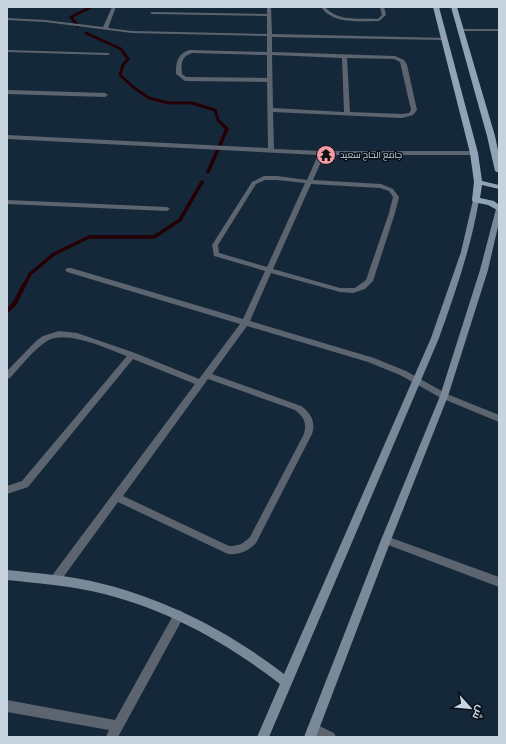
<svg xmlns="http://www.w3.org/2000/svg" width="506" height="744" font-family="'Roboto Condensed',Cairo,sans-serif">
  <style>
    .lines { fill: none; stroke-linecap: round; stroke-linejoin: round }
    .stream-far2 { stroke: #240006; stroke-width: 3 }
    .stream-far1 { stroke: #240006; stroke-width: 3.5 }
    .stream { stroke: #240006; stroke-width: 4.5 }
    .street { fill: #5c656f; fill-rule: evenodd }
    .secondary { fill: #7a8998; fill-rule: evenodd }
    .primary { fill: #91a4b7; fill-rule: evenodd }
    .labels { text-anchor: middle; stroke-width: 3; stroke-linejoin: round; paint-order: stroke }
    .far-poi-label { font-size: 9px; fill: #c7d3df; stroke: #081018; text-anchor: start }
  </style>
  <rect width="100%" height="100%" fill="#15283a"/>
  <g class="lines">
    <path class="stream-far2" d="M78,26L71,17L91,7
      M86,33L121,49L128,59L123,65L120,75L133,87L149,98L169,103H192L215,110L218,120L224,126"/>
    <path class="stream-far1" d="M208,172L227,129L223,125
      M24,286L30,274L54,254L89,237H154L180,220L202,182"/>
    <path class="stream" d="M7,311L15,303L24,285"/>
    <path class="street" d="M112,7H116L108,28L132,31L267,34V16L152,14L150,13L152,12L267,14V7H271L272,34L447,38V40H445L272,37V52L395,56L404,60L407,65L417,110L413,115L402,118L273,112L274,149L322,151H474L477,153L474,155H324L313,180L381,184L393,189L399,197L395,213L373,281L365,289L353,293L340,292L271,273L250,321L374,358L406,371L447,394L499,415V422L441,398L400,375L368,362L247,326L212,374L301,406C311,413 316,422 312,434L256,543C249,551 239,555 228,554L118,502L59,583L55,585L51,583L50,580L51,577L195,384L133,359L28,487L7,494V486L22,481L127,356C107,349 66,329 47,341C33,350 21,366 10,378L7,379V371L36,341L43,336L59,331L77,333L135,353L199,379L240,324L67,272L65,270L67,268H71L243,319L265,271L214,256L212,245L252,182L264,176H277L307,180L318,155L7,139V135L268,148L267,82L185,81L176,74C176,62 177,55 189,50L267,52V36L132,33L45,22L7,20V18L45,20L103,27ZM192,53L267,55V78L186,77L182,74C181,63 181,57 192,53ZM272,55L342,58L344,112L273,108ZM347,58L394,59L400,62L411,110L409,113L402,114L350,112ZM265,180H277L305,183L267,267L219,253L218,245L256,184ZM311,184L380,188L389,191L393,197L389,213L366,280L355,288H340L273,269ZM208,379L295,410C304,417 307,423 304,434L250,537C243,544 238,546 229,546L123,496Z
      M321,7H325C338,22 360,18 378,19L382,15L380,7H384L386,15L379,21C359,21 334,25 321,7Z
      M459,29H499V31H461L459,30Z
      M7,50L108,53L110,54L108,55L7,52Z
      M7,90L105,93L108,95L105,97L7,94Z
      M7,200L167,207L170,209L167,211L7,204Z
      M386,536L499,577V587L383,543L381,540L383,537Z
      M179,610L183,612L184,615L183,618L118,737H106L109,730L7,712V700L115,720L175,612Z
      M313,723L334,733L336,737H317L309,733L307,729L309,725Z"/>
    <path class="secondary" d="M476,198L479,200C471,248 455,293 439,338L269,737H257L280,684C223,640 161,606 91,591C64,585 35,583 7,580V570C35,573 64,575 91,581C162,597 227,630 284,674L431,338L461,252L473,200Z
      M499,207V222L488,270L448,396L391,540L316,737H304L381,540L440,396L480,270L496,209Z"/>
    <path class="primary" d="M433,7H439L478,153L482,181L499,185V189L482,185L480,198L494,201L499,205V211L488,205L473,202L472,200L474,182L470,153Z
      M451,7H457L495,136L499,155V173L495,171L487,136Z"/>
  </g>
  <defs>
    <g id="temple-disc" transform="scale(1)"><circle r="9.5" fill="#f49aa4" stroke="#081018"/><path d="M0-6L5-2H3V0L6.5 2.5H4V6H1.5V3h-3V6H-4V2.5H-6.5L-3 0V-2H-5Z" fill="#111"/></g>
  </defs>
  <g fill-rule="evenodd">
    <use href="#temple-disc" x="326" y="155"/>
  </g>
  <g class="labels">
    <g class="far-poi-label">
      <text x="340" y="158">جامع الحاج سعيد</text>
    </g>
  </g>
  <rect width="506" height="744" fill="none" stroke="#c7d3df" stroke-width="16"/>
  <g transform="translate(470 708) rotate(117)" stroke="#081018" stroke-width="3" paint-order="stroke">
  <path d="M0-3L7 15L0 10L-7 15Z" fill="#c7d3df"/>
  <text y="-6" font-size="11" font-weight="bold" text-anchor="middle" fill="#c7d3df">ش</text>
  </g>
</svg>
